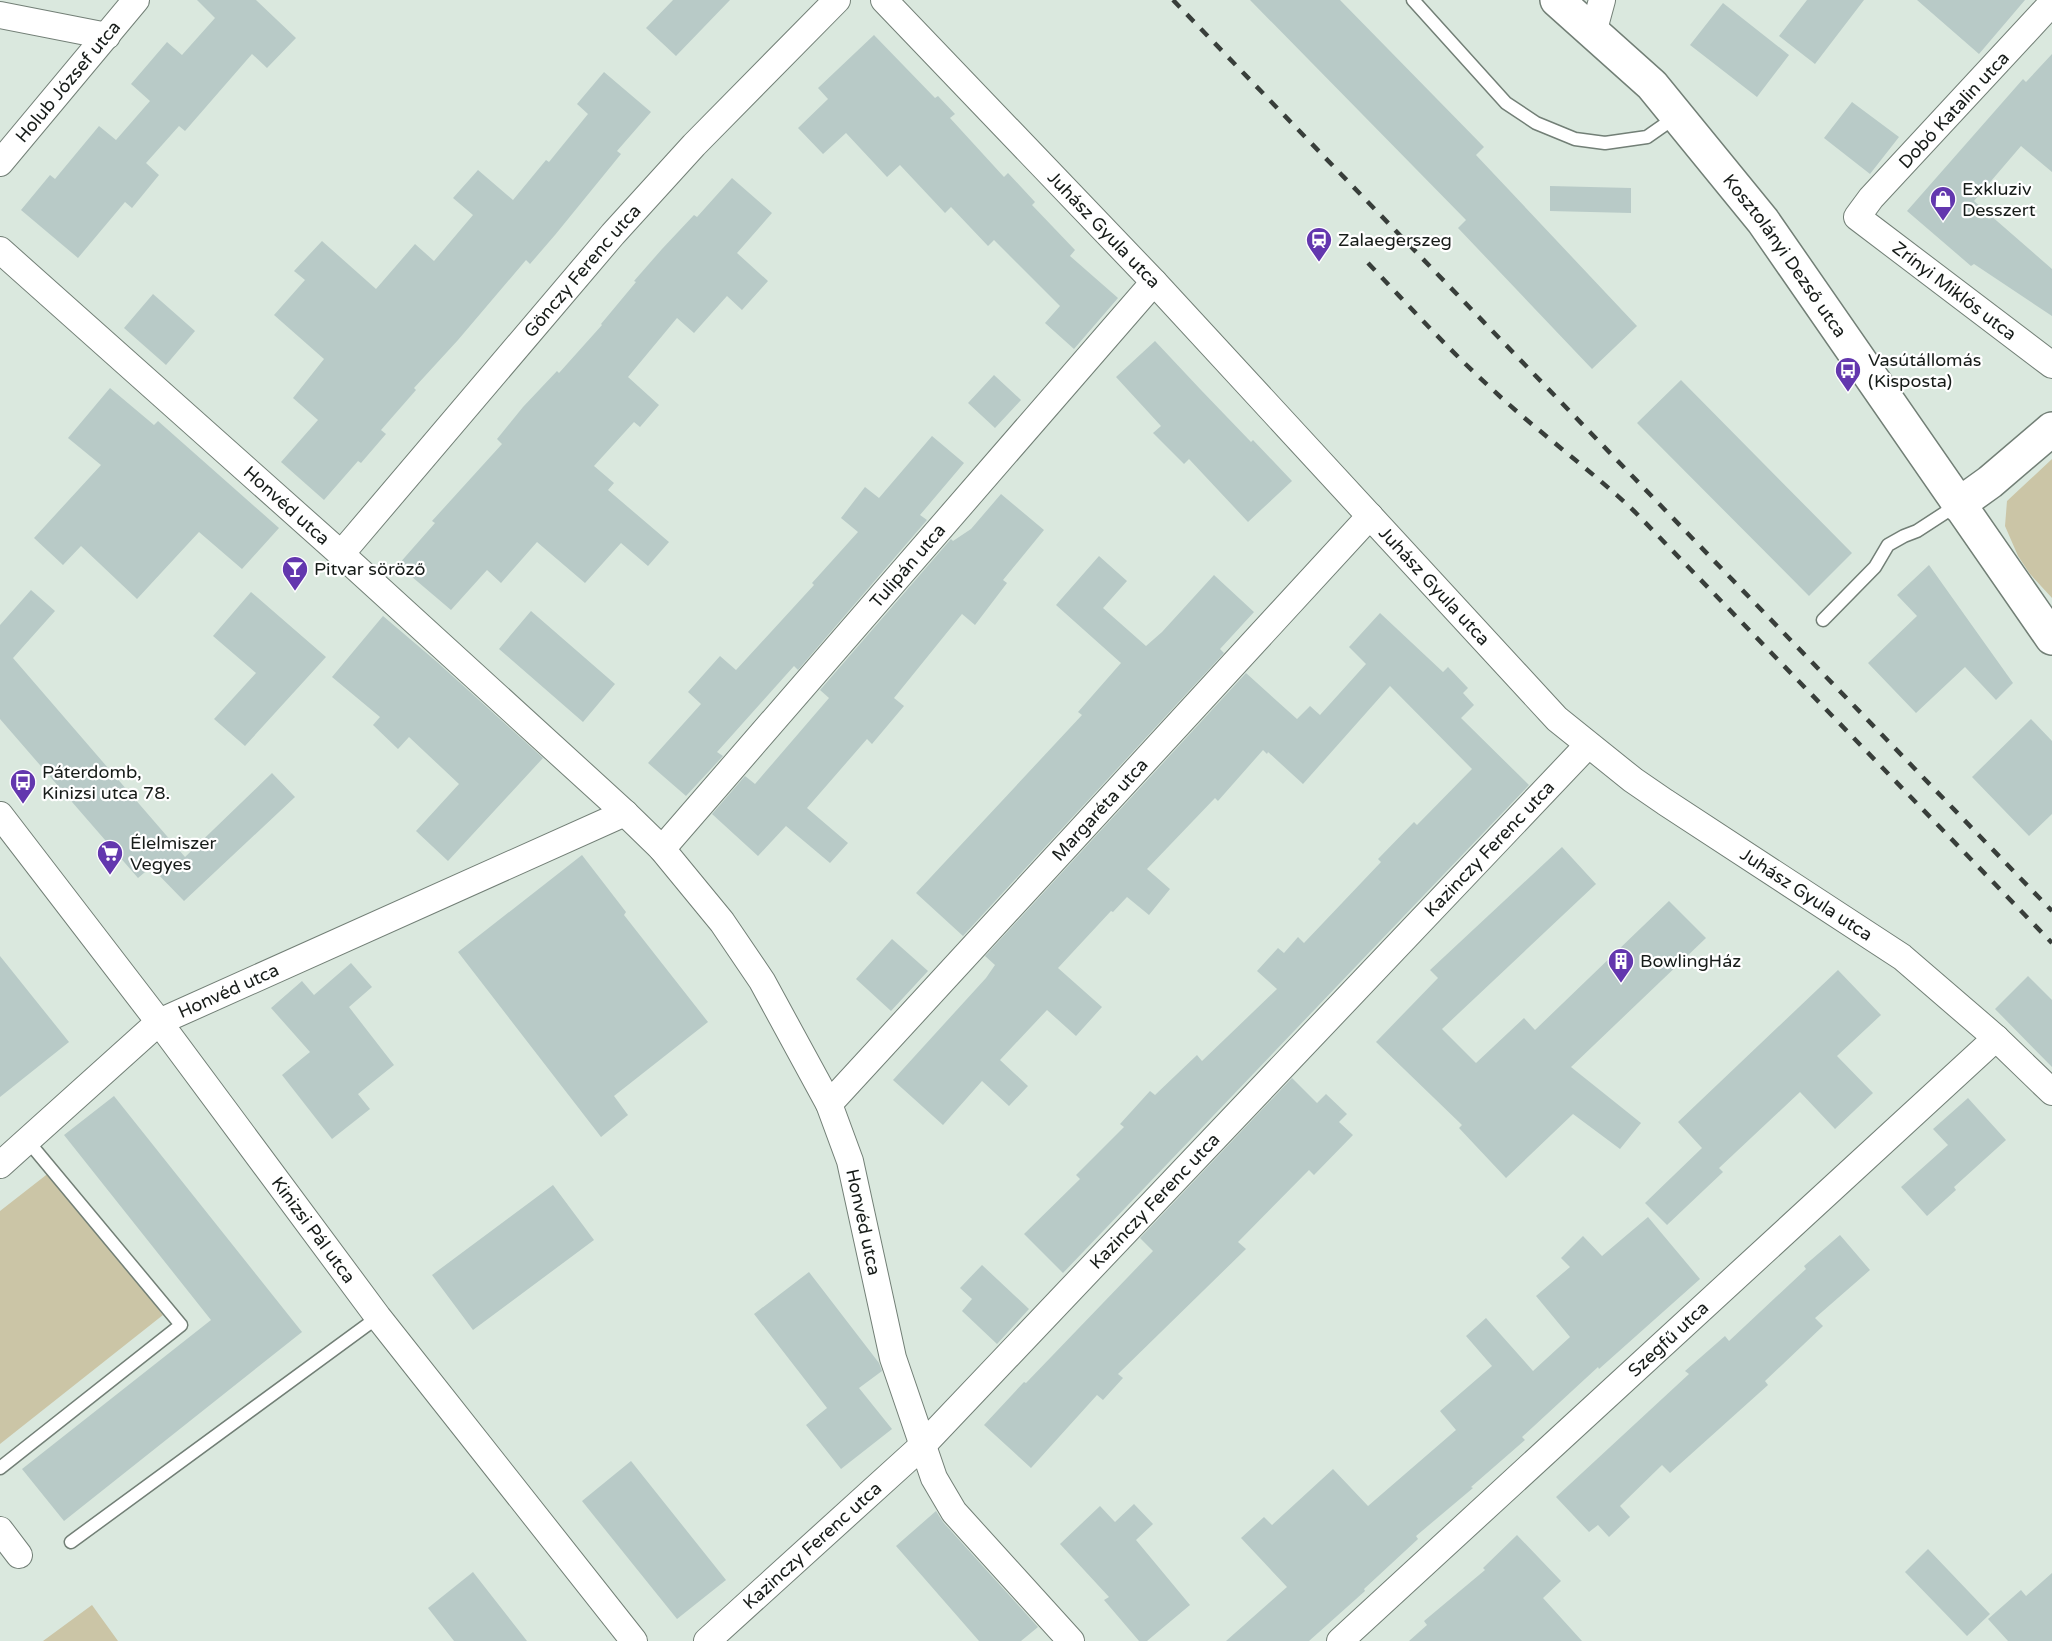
<svg xmlns="http://www.w3.org/2000/svg" width="2052" height="1641" font-family="'Varela Round',sans-serif">
  <style>
    .green { fill: #cbc5a6 }
    .building { fill: #b8cac7 }
    .lines { fill: none; stroke-linecap: round; stroke-linejoin: round }
    .lane-casing { stroke: #727f76; stroke-width: 15 }
    .street-casing { stroke: #727f76; stroke-width: 28 }
    .secondary-casing { stroke: #727f76; stroke-width: 36 }
    .lane { stroke: #fff; stroke-width: 12 }
    .street { stroke: #fff; stroke-width: 26 }
    .secondary { stroke: #fff; stroke-width: 33 }
    .rail { stroke: #383e3a; stroke-width: 4.5; stroke-dasharray: 10 10; stroke-linecap: butt }
    .labels { text-anchor: middle; stroke-width: 4.5; stroke-linejoin: round; paint-order: stroke }
    .street-label { font-size: 18px; fill: #171c19; stroke: #fff }
    .poi-label { font-size: 18px; fill: #171c19; stroke: #fff; text-anchor: start }
  </style>
  <rect width="100%" height="100%" fill="#dae8de"/>
  <path class="green" d="M2052,459V598L2030,574L2018,556L2005,526L2007,501Z
    M50,1172L163,1315L0,1444V1211Z
    M92,1605L118,1641H43Z"/>
  <path class="building" d="M197,0H256L296,38L267,68L252,54L185,131L179,126L146,163L159,175L132,208L125,202L78,258L21,210L50,175L55,179L99,126L116,140L150,101L131,84L167,42L182,55L215,18Z
    M673,0H730L676,56L646,28Z
    M1250,0H1340L1484,147L1476,155L1637,326L1592,369L1458,228L1466,220Z
    M1807,0H1864L1815,64L1779,36Z
    M1917,0H2025L1979,54Z
    M1723,3L1789,55L1757,97L1690,45Z
    M874,35L935,98L938,96L955,114L950,118L1004,177L1008,173L1035,202L1032,205L1075,250L1070,256L1118,298L1074,349L1045,323L1060,306L994,240L988,246L951,207L945,213L900,165L887,177L846,133L823,154L798,128L828,99L818,88Z
    M2052,54V172L2021,146L1974,201L2052,269V316L1974,264L1971,266L1907,211L2023,79L2026,82Z
    M604,72L651,112L617,151L621,154L555,235L530,264L526,260L458,340L414,388L416,390L381,430L386,434L361,463L358,461L324,500L281,462L318,420L293,398L324,359L274,315L305,280L294,271L322,241L376,289L415,244L434,261L473,215L453,198L478,170L513,200L546,160L549,162L588,114L577,104Z
    M1852,102L1899,137L1870,174L1824,138Z
    M732,178L772,213L737,253L768,281L742,310L727,296L694,333L677,318L628,377L659,405L640,427L634,422L594,466L614,483L608,490L669,542L648,566L621,543L585,583L537,542L501,583L487,570L451,610L398,565L435,523L432,521L502,444L497,439L523,407L557,371L559,373L602,325L601,324L636,282L634,281L662,249L694,215L697,217Z
    M1550,186L1631,188V213L1550,211Z
    M153,294L195,331L166,365L124,328Z
    M1155,341L1201,390L1251,442L1253,440L1292,481L1248,522L1189,459L1184,464L1153,433L1161,426L1116,377Z
    M994,375L1021,400L995,428L968,403Z
    M1681,380L1852,553L1809,596L1637,423Z
    M110,388L154,425L158,421L279,528L242,569L199,532L137,599L81,546L63,565L34,538L101,465L68,438Z
    M932,436L964,463L920,515L927,520L798,670L794,666L717,752L723,756L686,796L648,763L701,704L688,692L720,656L736,670L814,585L812,583L858,532L841,518L865,487L879,498Z
    M1001,494L1044,530L1003,580L1007,583L975,625L962,614L894,698L904,706L872,744L867,739L807,808L848,843L830,863L786,826L758,856L712,814L745,776L755,784L829,698L820,690L951,539L953,541L971,529Z
    M1099,556L1127,581L1103,608L1146,646L1162,632L1214,575L1254,612L1220,649L1224,653L963,936L916,893L1082,715L1078,712L1121,663L1056,605Z
    M1929,565L2013,683L1996,700L1965,667L1916,713L1868,663L1917,616L1897,595Z
    M31,590L55,611L13,658L185,857L272,773L295,797L184,901L151,867L138,878L0,719V625Z
    M251,592L326,657L245,746L214,719L256,673L213,636Z
    M531,611L615,684L583,722L499,649Z
    M1380,613L1443,672L1448,667L1468,688L1463,693L1474,705L1461,718L1529,785L1063,1273L1024,1234L1080,1179L1076,1175L1124,1127L1120,1124L1150,1091L1155,1095L1197,1055L1202,1061L1277,989L1257,971L1278,948L1284,953L1298,937L1304,943L1381,862L1378,859L1414,822L1417,825L1472,769L1390,686L1303,784L1268,752L1267,754L1263,750L1218,801L1215,798L1147,869L1170,889L1149,915L1127,897L1113,912L1111,911L1058,968L1102,1007L1076,1036L1047,1010L1000,1060L1028,1086L1009,1106L982,1081L943,1125L893,1080L986,978L995,965L985,956L1246,673L1297,719L1310,706L1320,715L1366,664L1349,647Z
    M383,616L437,662L543,758L448,861L416,831L459,784L409,737L398,749L373,725L380,717L332,677Z
    M2031,719L2052,741V814L2029,836L1972,777Z
    M1562,847L1596,884L1442,1029L1476,1063L1524,1018L1535,1030L1669,901L1706,938L1571,1067L1641,1123L1620,1149L1573,1114L1506,1178L1459,1128L1462,1125L1376,1042L1438,978L1430,970Z
    M582,855L626,912L624,915L708,1022L614,1096L628,1115L601,1137L458,952Z
    M892,939L928,971L891,1011L856,979Z
    M0,956L69,1042L0,1097Z
    M351,963L372,987L349,1007L394,1065L358,1094L370,1109L332,1139L282,1075L310,1052L271,1008L302,981L314,995Z
    M1838,970L1881,1015L1837,1056L1873,1093L1835,1129L1800,1092L1719,1168L1723,1172L1667,1225L1645,1203L1702,1148L1678,1122Z
    M2028,976L2052,1000V1067L1995,1009Z
    M1292,1078L1317,1103L1326,1094L1347,1114L1339,1122L1353,1135L1314,1175L1309,1170L1238,1242L1246,1249L1118,1374L1123,1378L1103,1400L1097,1395L1031,1468L984,1425L1024,1382L1026,1383L1153,1251L1140,1238Z
    M114,1096L302,1332L64,1521L22,1469L211,1320L64,1135Z
    M1968,1098L2006,1140L1954,1187L1956,1190L1927,1216L1901,1187L1948,1145L1933,1129Z
    M553,1185L594,1240L473,1330L432,1275Z
    M1648,1217L1700,1279L1599,1369L1598,1367L1522,1437L1525,1440L1471,1487L1473,1488L1416,1536L1418,1539L1364,1589L1365,1591L1309,1641H1226L1287,1587L1241,1538L1264,1517L1272,1525L1333,1469L1368,1506L1456,1430L1440,1411L1492,1366L1466,1336L1486,1318L1533,1371L1570,1337L1536,1296L1570,1267L1561,1258L1583,1236L1602,1256Z
    M1840,1235L1870,1270L1815,1318L1823,1326L1765,1381L1768,1385L1670,1473L1662,1465L1620,1506L1630,1517L1609,1537L1598,1525L1589,1532L1556,1497L1689,1374L1685,1371L1725,1336L1729,1341L1806,1269L1804,1266Z
    M982,1265L1029,1309L997,1344L962,1311L972,1299L960,1288Z
    M809,1272L879,1363L882,1371L859,1388L892,1429L841,1469L806,1425L827,1408L754,1314Z
    M631,1461L726,1580L677,1619L582,1501Z
    M1134,1504L1153,1524L1136,1540L1190,1605L1147,1641H1139L1104,1600L1109,1597L1060,1544L1100,1506L1115,1522Z
    M936,1511L943,1522L1038,1627L1021,1641H979L896,1546Z
    M1517,1535L1561,1581L1543,1598L1582,1641H1409L1427,1625L1424,1621L1485,1570L1483,1568Z
    M1928,1549L1990,1614L1967,1636L1905,1572Z
    M473,1572L527,1641H454L428,1608Z
    M2052,1573V1641H2008L1988,1619L2021,1590L2026,1596Z"/>
  <g class="lines">
    <g class="lane-casing">
      <path id="lane" d="M1413,0L1506,103L1536,123L1575,139L1605,143L1647,137L1677,116
        M1823,620L1875,567L1888,545L1904,536L1917,531L1957,505
        M0,1468L181,1325L27,1140
        M71,1542L378,1317"/>
    </g>
    <g class="street-casing">
      <g id="street">
        <path id="s1" d="M884,0L1154,282L1557,719L1633,780L1665,802L1902,957L1996,1038L2052,1092"/>
        <path id="s2" d="M2052,3L1871,198L1857,217L2052,365"/>
        <path d="M0,15L107,36"/>
        <path d="M1593,33L1602,0"/>
        <path id="s3" d="M0,163L136,0"/>
        <path id="s4" d="M0,250L341,554L625,813L662,849L722,922L762,981L829,1104L850,1161L893,1358L934,1478L954,1512L1071,1641"/>
        <path id="s5" d="M341,554L613,234L694,145L837,0"/>
        <path id="s6" d="M0,815L159,1022L378,1317L634,1641"/>
        <path id="s7" d="M662,849L1154,282"/>
        <path id="s8" d="M829,1104L1370,516"/>
        <path id="s9" d="M0,1165L159,1022L625,813"/>
        <path d="M0,1530L19,1555"/>
        <path id="s10" d="M707,1641L922,1446L1588,745"/>
        <path id="s11" d="M1340,1641L1996,1038"/>
      </g>
    </g>
    <g class="secondary-casing">
      <g id="secondary">
        <path id="s12" d="M1557,0L1652,85L1763,221L2052,638"/>
        <path d="M1958,505L1990,482L2052,429"/>
      </g>
    </g>
    <use href="#lane" class="lane"/>
    <use href="#street" class="street"/>
    <use href="#secondary" class="secondary"/>
    <path class="rail" d="M1173,0L2052,911
      M1368,263C1409,306 1449,350 1493,390C1539,433 1590,469 1635,512L2052,943"/>
  </g>
  <defs>
    <g id="shop-pin" transform="scale(1.35)"><path d="M0 17L-7.5 6A9.5 9.5 0 1 1 7.5 6Z" fill="#6337ae" stroke="#fff"/><path d="M-5-2.5h2.3a2.7 3.5 0 0 1 5.4 0H5L5.5 6h-11ZM-1.5-2.5h3a1.5 2.3 0 0 0-3 0Z" fill="#fff"/></g>
    <g id="station-pin" transform="scale(1.35)"><path d="M0 17L-7.5 6A9.5 9.5 0 1 1 7.5 6Z" fill="#6337ae" stroke="#fff"/><path d="M-3-6H3Q5-6 5-4V2Q5 4 3 4L4.5 6H3L1.5 4h-3L-3 6H-4.5L-3 4Q-5 4-5 2V-4Q-5-6-3-6ZM-3.5-4v3h7v-3ZM-3.5 1v1.5H-2V1ZM2 1v1.5H3.5V1Z" fill="#fff"/></g>
    <g id="bus-pin" transform="scale(1.35)"><path d="M0 17L-7.5 6A9.5 9.5 0 1 1 7.5 6Z" fill="#6337ae" stroke="#fff"/><path d="M-5-6H5V4H4V6H2V4H-2V6H-4V4H-5ZM-3.5-4V0h7V-4ZM-3.5 1.2v1.5H-2V1.2ZM2 1.2v1.5H3.5V1.2Z" fill="#fff"/></g>
    <g id="bar-pin" transform="scale(1.35)"><path d="M0 17L-7.5 6A9.5 9.5 0 1 1 7.5 6Z" fill="#6337ae" stroke="#fff"/><path d="M-6-5H6L.8 .8V4.5H3.5V6h-7V4.5H-.8V.8Z" fill="#fff"/></g>
    <g id="supermarket-pin" transform="scale(1.35)"><path d="M0 17L-7.5 6A9.5 9.5 0 1 1 7.5 6Z" fill="#6337ae" stroke="#fff"/><path d="M-6-5.5h2.5l.6 2H6L4.5 2H-2.5L-4.4-4H-6ZM-1.5 3.2a1.3 1.3 0 1 0 .1 0ZM3 3.2a1.3 1.3 0 1 0 .1 0Z" fill="#fff"/></g>
    <g id="building-pin" transform="scale(1.35)"><path d="M0 17L-7.5 6A9.5 9.5 0 1 1 7.5 6Z" fill="#6337ae" stroke="#fff"/><path d="M-4-6H4V6H1V3H-1V6H-4ZM-2.5-4.3h1.7v1.8h-1.7ZM.8-4.3h1.7v1.8H.8ZM-2.5-1h1.7V.8h-1.7ZM.8-1h1.7V.8H.8Z" fill="#fff"/></g>
  </defs>
  <g fill-rule="evenodd">
    <use href="#shop-pin" x="1943" y="199"/>
    <use href="#station-pin" x="1319" y="240"/>
    <use href="#bus-pin" x="1848" y="370"/>
    <use href="#bar-pin" x="295" y="569"/>
    <use href="#bus-pin" x="23" y="782"/>
    <use href="#supermarket-pin" x="110" y="853"/>
    <use href="#building-pin" x="1621" y="961"/>
  </g>
  <g class="labels">
    <g class="street-label">
      <text dy="6" stroke="none"><textPath href="#s3" startOffset="106">Holub József utca</textPath></text>
      <text transform="translate(1954 110) rotate(-47)" y="6">Dobó Katalin utca</text>
      <text dy="6" stroke="none"><textPath href="#s1" startOffset="318">Juhász Gyula utca</textPath></text>
      <text dy="6" stroke="none"><textPath href="#s12" startOffset="344">Kosztolányi Dezső utca</textPath></text>
      <text dy="6" stroke="none"><textPath href="#s5" startOffset="372">Gönczy Ferenc utca</textPath></text>
      <text dy="6" stroke="none"><textPath href="#s2" startOffset="412">Zrínyi Miklós utca</textPath></text>
      <text dy="6" stroke="none"><textPath href="#s4" startOffset="384">Honvéd utca</textPath></text>
      <text dy="6" stroke="none"><textPath href="#s7" startOffset="375">Tulipán utca</textPath></text>
      <text dy="6" stroke="none"><textPath href="#s1" startOffset="804">Juhász Gyula utca</textPath></text>
      <text dy="6" stroke="none"><textPath href="#s8" startOffset="400">Margaréta utca</textPath></text>
      <text dy="6" stroke="none"><textPath href="#s10" startOffset="1114">Kazinczy Ferenc utca</textPath></text>
      <text dy="6" stroke="none"><textPath href="#s1" startOffset="1290">Juhász Gyula utca</textPath></text>
      <text dy="6" stroke="none"><textPath href="#s9" startOffset="290">Honvéd utca</textPath></text>
      <text dy="6" stroke="none"><textPath href="#s10" startOffset="628">Kazinczy Ferenc utca</textPath></text>
      <text dy="6" stroke="none"><textPath href="#s4" startOffset="1322">Honvéd utca</textPath></text>
      <text dy="6" stroke="none"><textPath href="#s6" startOffset="520">Kinizsi Pál utca</textPath></text>
      <text dy="6" stroke="none"><textPath href="#s11" startOffset="446">Szegfű utca</textPath></text>
      <text dy="6" stroke="none"><textPath href="#s10" startOffset="142">Kazinczy Ferenc utca</textPath></text>
    </g>
    <g class="poi-label">
      <text x="1962" y="195">Exkluziv<tspan x="1962" dy="21">Desszert</tspan></text>
      <text x="1338" y="246">Zalaegerszeg</text>
      <text x="1868" y="366">Vasútállomás<tspan x="1868" dy="21">(Kisposta)</tspan></text>
      <text x="314" y="575">Pitvar söröző</text>
      <text x="42" y="778">Páterdomb,<tspan x="42" dy="21">Kinizsi utca 78.</tspan></text>
      <text x="130" y="849">Élelmiszer<tspan x="130" dy="21">Vegyes</tspan></text>
      <text x="1640" y="967">BowlingHáz</text>
    </g>
  </g>
</svg>
